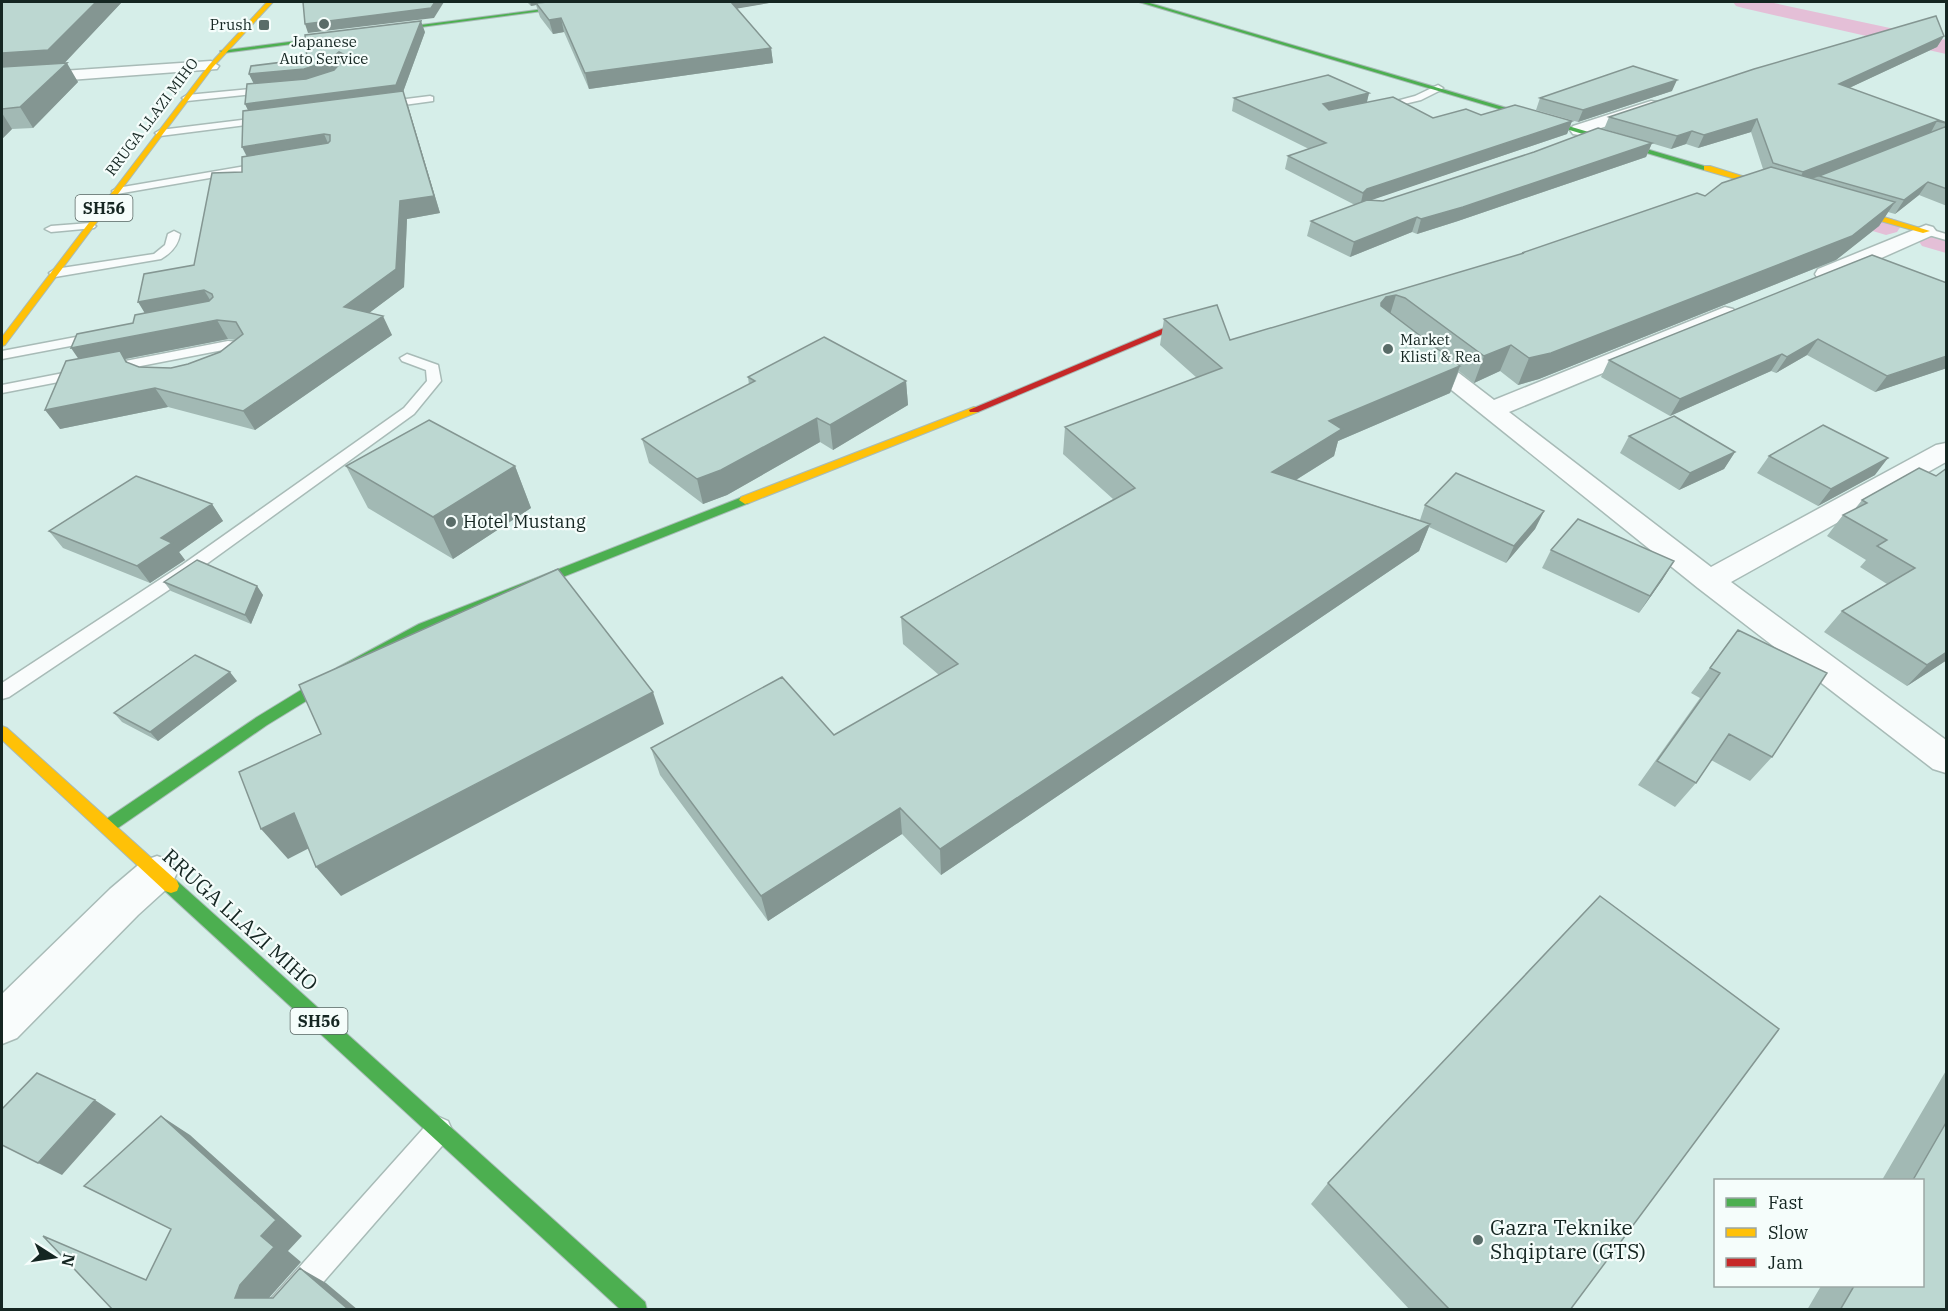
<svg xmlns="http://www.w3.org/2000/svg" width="1948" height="1311" font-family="'IBM Plex Serif',serif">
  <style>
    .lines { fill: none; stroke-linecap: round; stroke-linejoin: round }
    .canal { fill: #e4bfd7; fill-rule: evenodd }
    .lane-casing { stroke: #a8bbb7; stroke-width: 3 }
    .street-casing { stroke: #a8bbb7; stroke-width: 3 }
    .fast-casing { stroke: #a8bbb7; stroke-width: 2 }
    .slow-casing { stroke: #a8bbb7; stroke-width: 2 }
    .jam-casing { stroke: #a8bbb7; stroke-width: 2 }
    .lane { fill: #f9fcfc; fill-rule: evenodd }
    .street { fill: #f9fcfc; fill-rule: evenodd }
    .fast { fill: #4caf50; fill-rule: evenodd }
    .slow { fill: #ffc107; fill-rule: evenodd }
    .jam { fill: #c62828; fill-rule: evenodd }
    .wall { fill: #a2b9b4; fill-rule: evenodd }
    .shaded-wall { fill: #849692 }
    .building { fill: #bcd7d1; stroke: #849692; stroke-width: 1.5 }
    .poi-dot { fill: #596c68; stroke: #f5fdfb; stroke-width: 2 }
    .labels { text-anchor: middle; stroke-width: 4.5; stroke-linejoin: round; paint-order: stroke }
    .far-poi-label { font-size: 15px; fill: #152622; stroke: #f5fdfb; text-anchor: end }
    .far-street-label { font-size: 15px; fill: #152622; stroke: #f5fdfb }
    .shield { fill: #f5fdfb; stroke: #586663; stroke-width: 1.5 }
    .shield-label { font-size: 16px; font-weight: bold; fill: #152622 }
    .poi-label { font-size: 18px; fill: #152622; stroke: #f5fdfb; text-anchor: start }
    .near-street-label { font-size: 21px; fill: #152622; stroke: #f5fdfb }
    .near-poi-label { font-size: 21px; fill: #152622; stroke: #f5fdfb; text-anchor: start }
  </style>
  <rect width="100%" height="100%" fill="#d6eee9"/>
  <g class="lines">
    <path class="canal" d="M1733,2H1769L1946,40V54L1743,8L1736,6Z
      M1816,196L1897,220L1901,226L1897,232L1886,235L1806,211L1802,205L1806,199Z
      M1933,231L1946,234V253L1922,246L1918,240L1922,234Z"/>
    <g class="lane-casing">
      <path id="lane" d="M1438,85L1443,88L1441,90L1421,100L1379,110L1374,107L1415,96Z
        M271,87L276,90L274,92L187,101L182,98L187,95Z
        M430,96L433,97V101L382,108L377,105L382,102Z
        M266,117L271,120L269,122L160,136L155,133L160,130Z
        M264,163L268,164V168L117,194L112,191L117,188Z
        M90,223L96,226L94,228L51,232L45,229L51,226Z
        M1926,228L1946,234V240L1922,233L1920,231Z
        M174,231L180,234C178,246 171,253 161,259L55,277L49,273L55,269L154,254L165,245L168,234Z
        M97,333L103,337L102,340L2,359V351Z
        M228,341L246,343L252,351L246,358L241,359L234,355L237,350L228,349L2,393V385Z
        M407,354L438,365L441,381L414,414L194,573L9,697L2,699V683L182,565L404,408L427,381L426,370L402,361L400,358Z
        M439,1117L448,1121L452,1130L448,1139L299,1310H266L270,1300L430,1121Z"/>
    </g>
    <g class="street-casing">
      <path id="street" d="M211,61L219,66L217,69L2,85V75Z
        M1651,101L1657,102L1660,106L1657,110L1579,135L1573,134L1570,130L1573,126Z
        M1926,225L1933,227L1936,231L1933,235L1834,279L1826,281L1818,279L1815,274L1818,269Z
        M1725,307L1733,309L1737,314L1733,319L1509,412L1711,567L1936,445L1946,443V462L1731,582L1946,740V773L1933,769L1698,588L1408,355L1411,350L1420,348L1429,350L1494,400Z
        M157,856L171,861L177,873L171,885L138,915L17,1038L2,1044V994L110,889L143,861Z"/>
    </g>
    <g class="fast-casing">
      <path id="fast" d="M598,2H611L223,53L220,51Z
        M1139,2H1146L1711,168L1704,170Z
        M745,496L751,500L749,503L429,630L347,676L267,725L112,832L107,834L102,832L99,827L102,822L257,717L337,668L419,624Z
        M171,879L177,881L645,1302L647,1310H621L165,891L163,886L165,881Z"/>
    </g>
    <g class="slow-casing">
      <path id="slow" d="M267,2H273L213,67L5,345L2,346V337L209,65Z
        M1704,166H1710L1787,190L1780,192L1704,170Z
        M1838,205H1844L1930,231L1923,233L1838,209Z
        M974,407L978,408V412L749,503L745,504L739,500L741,497Z
        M2,726L7,728L177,881L179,886L177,891L171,893L165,891L2,740Z"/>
    </g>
    <g class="jam-casing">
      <path id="jam" d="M1200,313L1208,315L978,412H970L969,410Z"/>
    </g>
    <use href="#lane" class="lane"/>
    <use href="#street" class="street"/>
    <use href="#fast" class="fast"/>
    <use href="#slow" class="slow"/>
    <use href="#jam" class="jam"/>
  </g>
  <path class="wall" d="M2,2H122L64,63L78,82L33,128L12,129L2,139Z
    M527,2H775L737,8L771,48L773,63L589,89L564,32L553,34L540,17L536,5L531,6Z
    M425,32L403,92L408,106L440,213L407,219L404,287L369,313L392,335L255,430L168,407L60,429L79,359L133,323L194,265L242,172L247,156L248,110L245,104L254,84L249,74L307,59ZM228,339L236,340L220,352L188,364L171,368L139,367L128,363L125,359Z
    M1944,36L1937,47L1849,88L1947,123V206L1919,195L1895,214L1888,212L1879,226L1836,260L1539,379L1518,385L1500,371L1474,383L1459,371L1450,393L1338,441L1334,456L1296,480L1420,520L1425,505L1544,511L1535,529L1506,563L1429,527L1419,551L941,875L902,834L768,921L660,775L651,748L834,735L939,675L903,644L901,617L1113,499L1063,454L1065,427L1197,378L1160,345L1164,319L1230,340L1521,254L1522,253L1705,196L1763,169L1751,132L1698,148L1686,144L1671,149L1604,129L1609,117Z
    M1672,91L1578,122L1536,110L1540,98Z
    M1369,93L1367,102L1433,118L1481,115L1572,121L1567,134L1370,200L1383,201L1652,143L1646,157L1458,221L1417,234L1412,232L1350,257L1307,236L1311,221L1355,205L1285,169L1288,156L1309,149L1232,111L1234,98Z
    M1872,255L1947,368L1875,392L1807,355L1776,373L1771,371L1670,416L1601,377L1609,360Z
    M748,377L906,381L908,405L833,450L820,442L727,495L703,504L649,463L642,439L749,385Z
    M1629,436L1735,452L1724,469L1679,490L1620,453Z
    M1769,456L1875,475L1818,506L1757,473Z
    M346,466H515L531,508L453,559L368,508Z
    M1919,468L1947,660L1907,686L1824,632L1842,611L1887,584L1860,567L1866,560L1827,536L1843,515L1854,510L1862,500Z
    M212,504L223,521L179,552L185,560L150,583L63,548L49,531Z
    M1551,550L1663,579L1639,613L1542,568Z
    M164,582L257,586L263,595L251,624L171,591Z
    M1738,630L1772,757L1750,781L1711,760L1696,783L1675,807L1638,785L1700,698L1691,693Z
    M237,681L158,741L122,722L114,713Z
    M1947,1069V1310H1807L1821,1286H1923V1180H1882Z
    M1328,1183L1570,1310H1410L1311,1204Z"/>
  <path class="shaded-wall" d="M96,2H122L59,69L2,73V53Z
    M435,2H444L434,18L308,33L305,24Z
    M530,2H565L536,3V5L531,6Z
    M727,2H775L729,10Z
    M561,18L564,32L553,34L549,20Z
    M421,21L425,32L403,92L408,106L440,213L407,219L404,287L353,325L344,307L403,92L251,116L245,104L396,85Z
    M1944,36L1937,47L1832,96L1839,84Z
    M771,48L773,63L589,89L585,73Z
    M339,52L344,64L331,74L310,81L255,86L249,74Z
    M67,63L78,82L33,128L20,107Z
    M1677,80L1672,91L1578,122L1583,110Z
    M1369,93L1366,105L1320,117L1323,104Z
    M2,113L12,129L2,139Z
    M1757,119L1751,132L1698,148L1704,135Z
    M1572,121L1567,134L1363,203L1360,207L1363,193L1367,189Z
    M1937,121L1930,134L1796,185L1803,172Z
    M1692,131L1686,144L1671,149L1677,136Z
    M324,134L331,150L250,163L242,147Z
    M1652,143L1646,157L1458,221L1417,234L1421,219Z
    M1928,182L1919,195L1895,214L1904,200Z
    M1895,202L1879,226L1836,260L1539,379L1518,385L1529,358Z
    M1417,217L1412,232L1350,257L1354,242Z
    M204,290L215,308L149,320L138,302Z
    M1396,295L1388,321L1378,323L1381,303L1386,297Z
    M383,316L392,335L255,430L243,411Z
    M217,320L228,339L125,359L133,370L84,367L71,348Z
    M1818,339L1807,355L1776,373L1787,357Z
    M1511,345L1500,371L1474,383L1484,356Z
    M1782,354L1771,371L1670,416L1680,399Z
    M1947,356V368L1875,392L1887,376Z
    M1460,366L1450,393L1338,441L1334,456L1265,499L1272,472L1329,421Z
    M906,381L908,405L833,450L830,425Z
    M155,388L168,407L60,429L45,410Z
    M817,418L820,442L727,495L703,504L697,479Z
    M1735,452L1724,469L1679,490L1690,473Z
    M1888,458L1875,475L1818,506L1831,489Z
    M515,466L531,508L453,559L433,517Z
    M212,504L223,521L179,552L185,560L150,583L137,566L161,538Z
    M1544,511L1535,529L1506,563L1514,546Z
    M1430,524L1419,551L941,875L940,849Z
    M1674,561L1663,579L1639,613L1650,596Z
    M257,586L263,595L251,624L245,615Z
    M1947,652V660L1907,686L1927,665Z
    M230,672L237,681L158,741L150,732Z
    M653,692L664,724L341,896L316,867Z
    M900,808L902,834L768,921L761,896Z
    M294,813L319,843L288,859L261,829Z
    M95,1100L116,1114L62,1175L38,1163Z
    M161,1116L190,1135L302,1236L288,1251L301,1262L268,1299L235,1298L240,1285L261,1236Z
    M300,1268L326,1283L358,1310H349Z"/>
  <path class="building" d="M2,2H96L48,50L2,53Z
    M303,2H435L431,8L305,24Z
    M548,2H731L771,48L585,73L561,18L549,20L536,3Z
    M1936,16L1944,36L1839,84L1947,123V125L1946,123L1937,121L1803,172L1773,163L1757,119L1704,135L1692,131L1677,136L1609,117L1754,69Z
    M421,21L396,85L245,104L247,84L306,79L334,70L345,58V55L339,52L326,62L304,69L249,74L251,66L307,59L305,35Z
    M67,63L20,107L2,109V67Z
    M1633,66L1677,80L1583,110L1540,98Z
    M1328,75L1369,93L1323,104L1329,110L1393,97L1433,118L1466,109L1481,115L1515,105L1572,121L1367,189L1363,193L1288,156L1326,143L1234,98Z
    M403,91L434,196L400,201L396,269L344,307L383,316L243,411L155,388L45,410L66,361L120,351L126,362L139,367L171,368L188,364L220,352L243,334L236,322L217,320L71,348L77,334L133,323L135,315L209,301L213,297L212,294L204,290L138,302L144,274L194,265L212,173L242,172V157L328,143L330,141V135L324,134L242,147L243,111Z
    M1947,126V189L1928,182L1904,200L1819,176Z
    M1598,128L1652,143L1463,207L1421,219L1417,217L1354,242L1311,221L1367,200L1383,201L1534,152Z
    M1771,167L1895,202L1852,236L1551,353L1529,358L1511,345L1484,356L1405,298L1396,295L1386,297L1381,303V306L1460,366L1329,421L1342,429L1272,472L1430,524L940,849L900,808L761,896L651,748L782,677L834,735L958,664L901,617L1135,488L1065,427L1222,368L1164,319L1217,305L1230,340L1524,253H1522L1697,193L1705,196L1722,183Z
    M1872,255L1947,283V356L1887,376L1818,339L1787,357L1782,354L1680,399L1609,360Z
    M824,337L906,381L830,425L817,418L721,470L697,479L642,439L755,381L748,377Z
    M1674,416L1735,452L1690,473L1629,436Z
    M429,420L515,466L433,517L346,466Z
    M1823,425L1888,458L1831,489L1769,456Z
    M1919,468L1936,476L1947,468V652L1927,665L1842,611L1915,568L1877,546L1887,540L1843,515L1867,503L1862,500Z
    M1456,473L1544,511L1514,546L1425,505Z
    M136,476L212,504L161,538L172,543L137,566L49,531Z
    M1578,519L1674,561L1650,596L1551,550Z
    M197,560L257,586L245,615L164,582Z
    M558,569L653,692L316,867L294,813L261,829L239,772L321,734L299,685Z
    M1738,630L1827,673L1772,757L1729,734L1696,783L1657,761L1720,673L1710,668Z
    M195,655L230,672L150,732L114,713Z
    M1600,896L1779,1029L1570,1310H1450L1328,1183Z
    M37,1073L95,1100L38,1163L2,1145V1109Z
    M161,1116L276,1220L261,1236L274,1247L240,1285L235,1298H273L300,1268L349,1310H113L43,1236L146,1280L171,1229L84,1186Z
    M1947,1121V1310H1840L1854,1286H1923V1180H1913Z"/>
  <g class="poi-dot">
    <circle cx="324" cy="24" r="6"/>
    <rect x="258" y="19" width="12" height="12" rx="3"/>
    <circle cx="1388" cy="349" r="6"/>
    <circle cx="451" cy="522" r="6"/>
    <circle cx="1478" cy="1240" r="6"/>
  </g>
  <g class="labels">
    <g class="far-poi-label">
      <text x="252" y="30">Prush</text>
      <text x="324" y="47" text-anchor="middle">Japanese<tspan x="324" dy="17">Auto Service</tspan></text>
      <text x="1400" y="345" text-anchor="start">Market<tspan x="1400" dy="17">Klisti &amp; Rea</tspan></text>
    </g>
    <g class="far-street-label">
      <text transform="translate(152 117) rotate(-53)" y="5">RRUGA LLAZI MIHO</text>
    </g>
    <g class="shield">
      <rect x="75.5" y="195" width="57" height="26" rx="4.5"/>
      <rect x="290.5" y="1008" width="57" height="26" rx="4.5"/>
    </g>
    <g class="shield-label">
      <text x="104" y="214">SH56</text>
      <text x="319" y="1027">SH56</text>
    </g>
    <g class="poi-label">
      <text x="463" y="528">Hotel Mustang</text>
    </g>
    <g class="near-street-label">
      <text transform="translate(240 920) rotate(42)" y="7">RRUGA LLAZI MIHO</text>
    </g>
    <g class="near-poi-label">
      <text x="1490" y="1235">Gazra Teknike<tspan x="1490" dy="24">Shqiptare (GTS)</tspan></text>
    </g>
  </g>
  <rect width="1948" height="1311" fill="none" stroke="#152622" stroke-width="6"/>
  <rect x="1714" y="1179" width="210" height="108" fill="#f5fdfb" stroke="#9ba7a4" stroke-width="1.5"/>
  <rect x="1726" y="1198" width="30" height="9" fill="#4caf50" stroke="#9ba7a4" stroke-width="1.5"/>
  <text x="1768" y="1209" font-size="18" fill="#152622">Fast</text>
  <rect x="1726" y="1228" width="30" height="9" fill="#ffc107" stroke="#9ba7a4" stroke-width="1.5"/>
  <text x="1768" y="1239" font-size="18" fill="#152622">Slow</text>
  <rect x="1726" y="1258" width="30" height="9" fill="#c62828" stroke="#9ba7a4" stroke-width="1.5"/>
  <text x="1768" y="1269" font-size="18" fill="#152622">Jam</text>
  <g transform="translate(54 1257) rotate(102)" stroke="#f5fdfb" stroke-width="4.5" paint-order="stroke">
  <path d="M0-4.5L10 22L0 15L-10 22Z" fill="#152622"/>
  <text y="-9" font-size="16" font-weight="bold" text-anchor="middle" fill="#152622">N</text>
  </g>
</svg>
